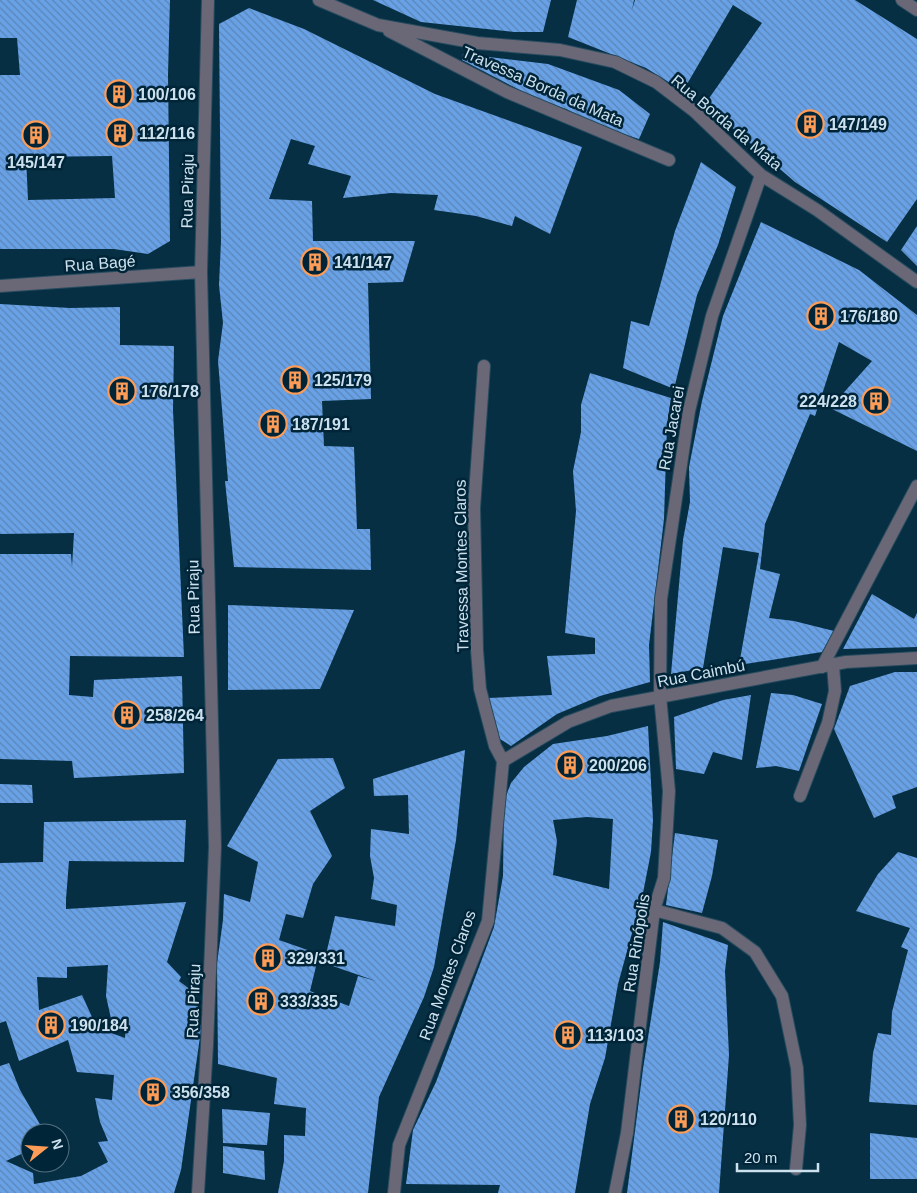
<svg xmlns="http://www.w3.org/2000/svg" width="917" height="1193" font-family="Arial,sans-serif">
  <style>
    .building { fill: url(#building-back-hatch); fill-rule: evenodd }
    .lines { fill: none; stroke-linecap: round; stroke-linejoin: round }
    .minor-casing { stroke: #264b5e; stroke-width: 14 }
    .minor { stroke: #6a6777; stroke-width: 12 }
    .labels { text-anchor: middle; stroke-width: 5; stroke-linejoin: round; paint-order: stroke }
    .street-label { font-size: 16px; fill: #cce1ed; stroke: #002538 }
    .poi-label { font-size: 16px; font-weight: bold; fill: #cce1ed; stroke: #002538; text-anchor: start }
  </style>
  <defs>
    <pattern id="building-back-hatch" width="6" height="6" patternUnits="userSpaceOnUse" patternTransform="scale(1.25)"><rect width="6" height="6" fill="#68a1e6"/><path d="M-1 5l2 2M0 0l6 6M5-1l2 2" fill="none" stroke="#5b85b6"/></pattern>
  </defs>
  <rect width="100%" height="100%" fill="#062f43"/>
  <path class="building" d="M0,0H170L168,75L170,241L148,254L114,249H0V75H20L17,38H0ZM112,156L115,198L28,200L26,157Z
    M373,0H551L543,32H514L421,22Z
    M577,0H634L632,10L635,0H855L917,39V199L887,242L795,182L705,104L762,23L733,5L683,91L646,68L568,37Z
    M249,8L304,29L435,94L582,147L550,234L515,216L512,226L476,216L434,210L438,195L391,193L343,198L351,176L308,164L315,146L291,139L269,199L312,201L313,241H415L403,282L368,283L371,399L322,401L324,446L354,447L357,529H370L371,570L234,567L225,481H228L218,361L223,323L219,285L221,241L219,24Z
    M463,54L548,64L619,90L650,114L639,139L605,128L566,109L537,99L462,60Z
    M701,162L736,187L718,245L697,295L674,389L623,368L631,321L649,326L675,231Z
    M761,222L859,270L917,315V451L830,408L872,361L839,342L815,416L810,414L765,524L760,569L780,574L769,618L794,621L834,631L822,652L739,665L759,553L723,547L703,668L671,674L683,540L690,502L689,467L702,401L723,316Z
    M917,226V266L901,250Z
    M0,304L70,308L120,307V345L174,346L173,410L184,657L70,656L69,695L93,697L94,680L182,676L184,773L74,778L72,761L0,759V554H71L72,567L74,533L0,534Z
    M590,373L671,398L667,425L664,519L649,645L650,682L600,696L557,714L511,746L500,739L489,698L552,695L547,656L595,654V638L565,633L576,511L573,471L581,432V405Z
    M872,594L914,619L917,613V647L843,649Z
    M228,605L354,610L320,689L228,690Z
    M895,672H917V787L892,796L896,808L874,818L834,729L850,686Z
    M771,693L793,695L822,704L799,771L776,766L756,768Z
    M751,695L742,760L713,752L704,774L676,769L674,717L723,700Z
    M648,726L653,820L651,852L643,893L618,984L605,1058L590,1104L575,1193H498L500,1185L406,1184L413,1130L436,1082L494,927L503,876L504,801L511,783L524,767L553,744L607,736ZM587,817L613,819L609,889L553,875L557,841L553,820Z
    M465,750L456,840L434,967L424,997L379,1097L368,1193H278L284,1161V1135L305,1136L306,1108L274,1104L277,1078L218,1064L217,963L223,920L224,894L250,902L258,862L227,846L278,759L333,758L345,788L310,811L332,856L313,884L303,918L286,914L279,940L319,954L310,991L349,1006L358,976L376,981L324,963L335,916L395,926L397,905L371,899L374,878L370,856L371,829L409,834L408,795L374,796L373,779Z
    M0,784L32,785L33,803H0Z
    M186,820L184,862L69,861L66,899V909L186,902L167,962L181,977L179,981L196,994L201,1030L181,1170L174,1193H0V1066L9,1063L20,1090L45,1133H30V1150L6,1161L33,1173L34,1184L81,1176L108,1162L98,1142L108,1141L100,1122L95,1098L112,1100L114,1075L77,1072L68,1040L19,1061L6,1021L0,1023V863L43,862L44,822ZM108,965L106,996L112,1023L126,1024L125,1038L97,1028L82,995L39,1010L37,977L67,978V967Z
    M675,833L718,840L712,876L702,913L666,905Z
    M898,852L917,858V1105L869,1102L873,1053L878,1033L891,1035L892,1012L908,950L901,947L910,928L856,911L878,874Z
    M663,922L728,945L725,971L729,1055L719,1193H627L643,1069L660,962Z
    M222,1109L270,1113L267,1145L223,1143Z
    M870,1133L917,1138V1179H870Z
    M223,1146L264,1151L265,1180L223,1173Z"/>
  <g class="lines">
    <g class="minor-casing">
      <path id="minor" d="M319,0L378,25L477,43L560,50L615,62L656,82L694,111L761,175L817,210L917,282
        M902,0L917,10
        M389,31L507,92L669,160
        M0,286L201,272
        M484,366L474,508L477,650L480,689L495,746L503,761
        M822,667L917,486
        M503,761L568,722L611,706L846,662L917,658
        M800,796L828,723L835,691L833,665
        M654,910L722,928L755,952L782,996L797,1068L800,1125L796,1169
        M198,1193L207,1045L215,847L201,272L208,0
        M394,1193L399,1145L488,921L503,761
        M615,1193L627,1133L654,910L664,878L669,791L660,696L661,599L689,411L712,316L761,175"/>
    </g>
    <use href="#minor" class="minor"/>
  </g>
  <defs>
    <g id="building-ring" transform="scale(1.4375)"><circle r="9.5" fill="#002538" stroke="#fd9c56" stroke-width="1.5"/><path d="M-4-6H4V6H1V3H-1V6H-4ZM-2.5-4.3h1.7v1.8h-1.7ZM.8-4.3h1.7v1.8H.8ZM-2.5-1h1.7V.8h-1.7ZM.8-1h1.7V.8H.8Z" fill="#fd9c56"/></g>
  </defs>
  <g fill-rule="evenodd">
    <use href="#building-ring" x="119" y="94"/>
    <use href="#building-ring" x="810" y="124"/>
    <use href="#building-ring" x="120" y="133"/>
    <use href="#building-ring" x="36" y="135"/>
    <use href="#building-ring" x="315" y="262"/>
    <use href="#building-ring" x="821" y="316"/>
    <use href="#building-ring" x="295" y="380"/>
    <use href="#building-ring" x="122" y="391"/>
    <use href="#building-ring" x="876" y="401"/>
    <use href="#building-ring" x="273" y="424"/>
    <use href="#building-ring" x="127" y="715"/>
    <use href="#building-ring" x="570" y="765"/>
    <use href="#building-ring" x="268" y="958"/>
    <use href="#building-ring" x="261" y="1001"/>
    <use href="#building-ring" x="51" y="1025"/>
    <use href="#building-ring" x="568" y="1035"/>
    <use href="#building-ring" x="153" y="1092"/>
    <use href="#building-ring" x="681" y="1119"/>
  </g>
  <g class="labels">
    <g class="street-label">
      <text transform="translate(543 86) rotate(24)" y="6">Travessa Borda da Mata</text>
      <text transform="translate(727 122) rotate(40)" y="6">Rua Borda da Mata</text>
      <text transform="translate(187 191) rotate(-89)" y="6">Rua Piraju</text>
      <text transform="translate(100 263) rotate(-4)" y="6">Rua Bagé</text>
      <text transform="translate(671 428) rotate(-80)" y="6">Rua Jacarei</text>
      <text transform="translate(461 566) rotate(-91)" y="6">Travessa Montes Claros</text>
      <text transform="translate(193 597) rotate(-91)" y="6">Rua Piraju</text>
      <text transform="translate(701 673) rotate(-11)" y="6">Rua Caimbú</text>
      <text transform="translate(636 943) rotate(-81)" y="6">Rua Rinópolis</text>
      <text transform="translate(447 975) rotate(-70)" y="6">Rua Montes Claros</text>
      <text transform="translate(193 1001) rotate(-88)" y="6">Rua Piraju</text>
    </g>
    <g class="poi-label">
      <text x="138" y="100">100/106</text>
      <text x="829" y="130">147/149</text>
      <text x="139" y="139">112/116</text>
      <text x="36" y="168" text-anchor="middle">145/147</text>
      <text x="334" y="268">141/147</text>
      <text x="840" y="322">176/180</text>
      <text x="314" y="386">125/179</text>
      <text x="141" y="397">176/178</text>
      <text x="857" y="407" text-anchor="end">224/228</text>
      <text x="292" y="430">187/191</text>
      <text x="146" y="721">258/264</text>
      <text x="589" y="771">200/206</text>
      <text x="287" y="964">329/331</text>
      <text x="280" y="1007">333/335</text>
      <text x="70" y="1031">190/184</text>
      <text x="587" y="1041">113/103</text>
      <text x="172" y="1098">356/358</text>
      <text x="700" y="1125">120/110</text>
    </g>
  </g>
  <g transform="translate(45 1148) rotate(73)"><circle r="24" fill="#002538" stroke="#527080"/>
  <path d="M0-4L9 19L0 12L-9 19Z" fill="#fd9c56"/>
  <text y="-8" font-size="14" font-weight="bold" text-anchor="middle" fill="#cce1ed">N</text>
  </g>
  <path d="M737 1163v8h81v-8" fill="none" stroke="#cce1ed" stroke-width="2.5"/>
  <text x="744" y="1163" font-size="15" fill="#cce1ed" stroke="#002538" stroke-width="4" paint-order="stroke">20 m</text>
</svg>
